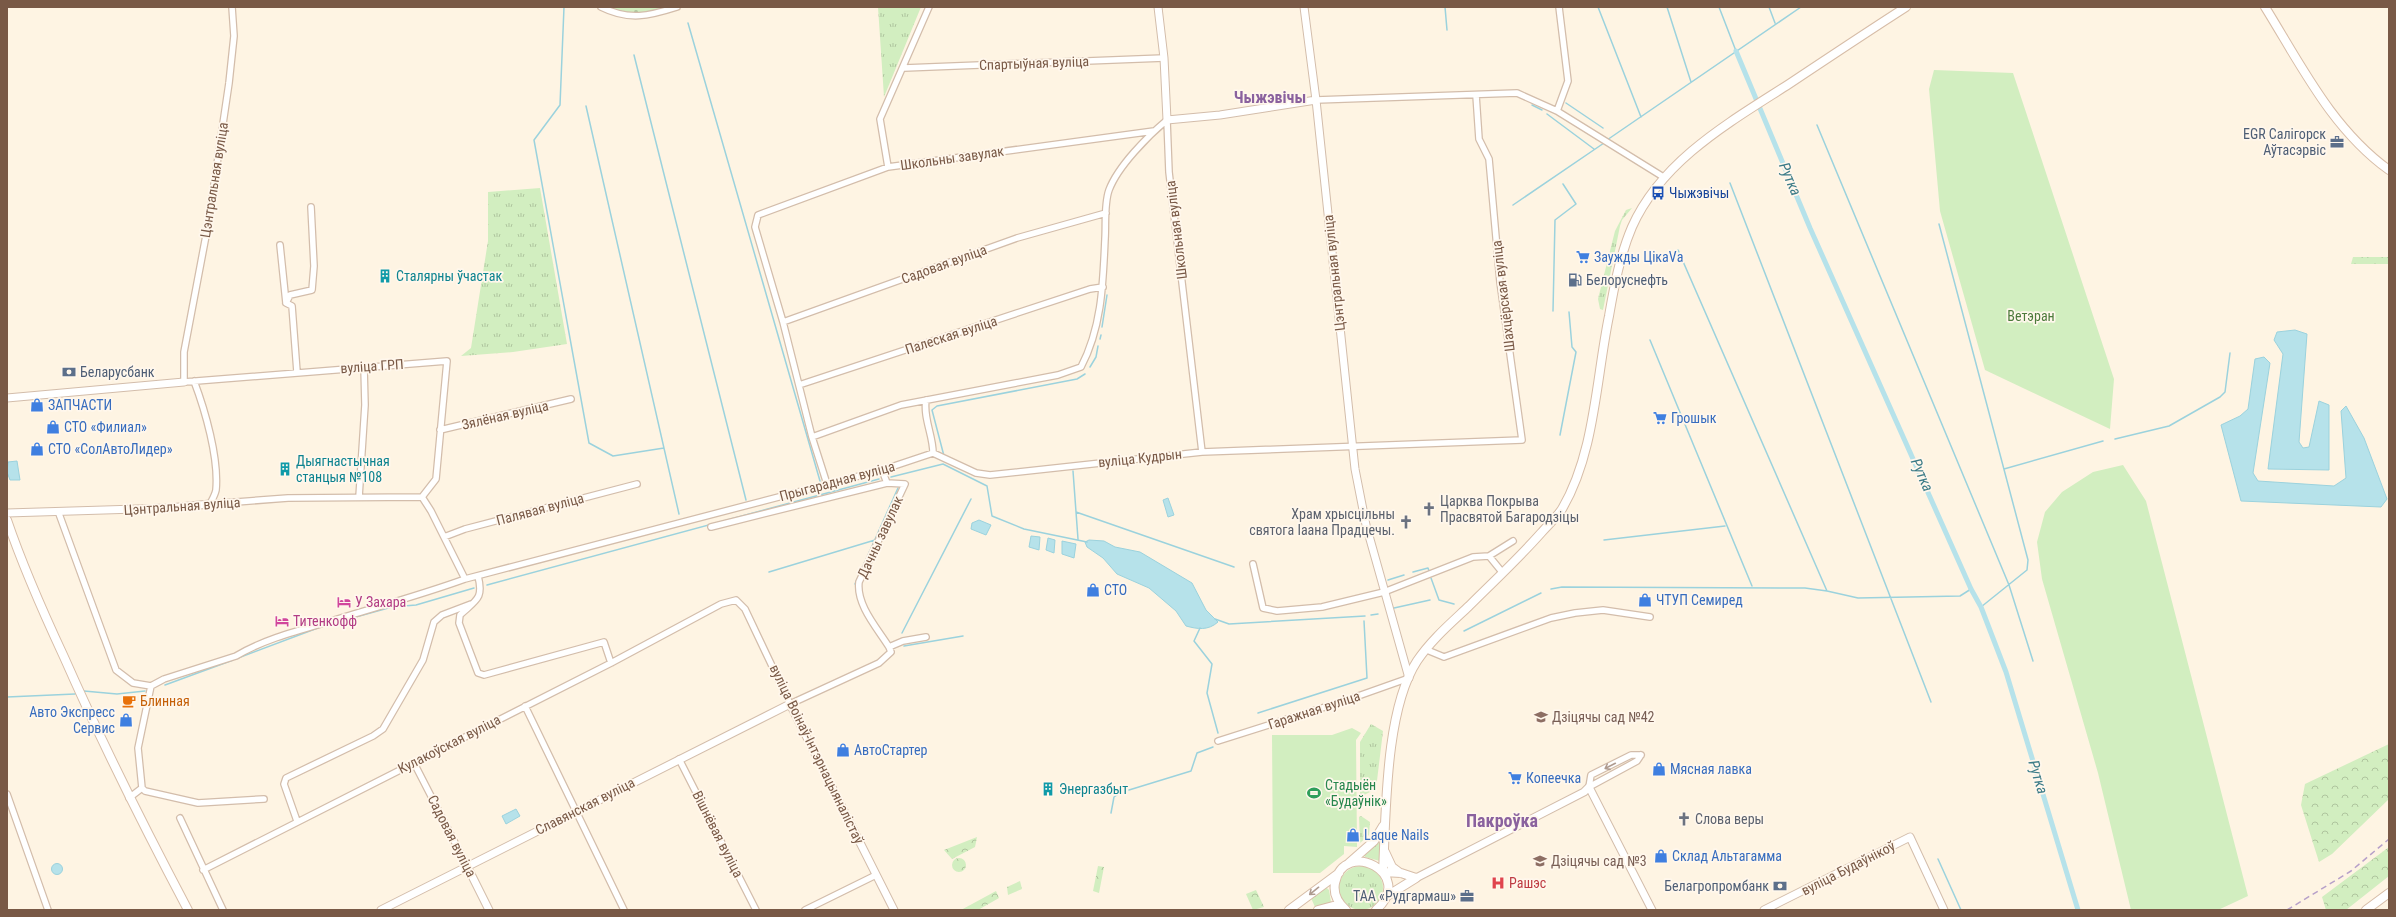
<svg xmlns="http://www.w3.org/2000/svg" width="2396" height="917" font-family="'Roboto Condensed',sans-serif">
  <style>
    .grass { fill: url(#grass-tufts) }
    .forest { fill: url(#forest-crowns) }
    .cemetery { fill: url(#cemetery-stones) }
    .garden { fill: #d2eec0 }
    .water { fill: #b6e2ea; stroke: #9bd2dd }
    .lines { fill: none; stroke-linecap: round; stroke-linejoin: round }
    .stream { stroke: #9bd2dd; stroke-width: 1.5 }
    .canal { stroke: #b6e2ea; stroke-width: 5 }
    .minor-casing { stroke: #d3bdab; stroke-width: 8 }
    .tertiary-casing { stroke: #d3bdab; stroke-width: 9 }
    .secondary-casing { stroke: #d7bda8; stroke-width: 10 }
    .minor { stroke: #fff; stroke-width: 5.5 }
    .tertiary { stroke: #fff; stroke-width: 7 }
    .secondary { stroke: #fff; stroke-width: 8 }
    .rail { stroke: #b7a0c9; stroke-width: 1.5; stroke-dasharray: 6 4; stroke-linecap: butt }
    .oneway { stroke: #af9b90 }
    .labels { text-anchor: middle; stroke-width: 3.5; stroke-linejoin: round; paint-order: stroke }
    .street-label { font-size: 14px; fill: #795946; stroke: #fff7ec }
    .service-label { font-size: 14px; fill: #4e5e75; stroke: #fff7ec; text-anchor: end }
    .transit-label { font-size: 14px; fill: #164399; stroke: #fff7ec; text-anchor: start }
    .shop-label { font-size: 14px; fill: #366cbe; stroke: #fff7ec; text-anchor: start }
    .culture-label { font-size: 14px; fill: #0d838f; stroke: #fff7ec; text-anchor: start }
    .park-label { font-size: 14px; fill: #4c7a3b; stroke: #fff7ec }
    .worship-label { font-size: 14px; fill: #5b616d; stroke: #fff7ec; text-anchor: start }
    .hotel-label { font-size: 14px; fill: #b23c85; stroke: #fff7ec; text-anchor: start }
    .food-label { font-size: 14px; fill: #c56008; stroke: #fff7ec; text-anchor: start }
    .education-label { font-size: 14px; fill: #785e54; stroke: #fff7ec; text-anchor: start }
    .leisure-label { font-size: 14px; fill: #27864d; stroke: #fff7ec; text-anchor: start }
    .health-label { font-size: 14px; fill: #be3a42; stroke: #fff7ec; text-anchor: start }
    .water-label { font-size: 15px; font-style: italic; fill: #3b7b87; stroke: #fff7ec }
    .quarter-label { font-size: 16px; font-weight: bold; fill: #8a619e; stroke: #fff7ec }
    .district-label { font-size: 18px; font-weight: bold; fill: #8a619e; stroke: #fff7ec }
  </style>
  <defs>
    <pattern id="grass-tufts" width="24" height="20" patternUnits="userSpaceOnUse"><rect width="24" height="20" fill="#d2eec0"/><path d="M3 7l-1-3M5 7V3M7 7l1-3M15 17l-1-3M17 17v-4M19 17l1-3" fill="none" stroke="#afc49e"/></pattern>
    <pattern id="forest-crowns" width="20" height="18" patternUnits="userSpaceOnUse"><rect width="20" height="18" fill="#d2eec0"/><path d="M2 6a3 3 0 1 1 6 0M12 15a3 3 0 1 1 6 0" fill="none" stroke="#afc49e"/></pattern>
    <pattern id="cemetery-stones" width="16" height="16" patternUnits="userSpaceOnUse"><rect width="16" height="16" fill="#d2eec0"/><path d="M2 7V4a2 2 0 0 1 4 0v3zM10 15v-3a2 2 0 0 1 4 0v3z" fill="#afc49e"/></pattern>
  </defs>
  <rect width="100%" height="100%" fill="#fef4e3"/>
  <path class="grass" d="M878,7H921L884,97Z
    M540,188L567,344L513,352L461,356L471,348L488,241V192Z
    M1632,208L1622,220L1620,226L1603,310L1600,309L1598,299L1615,231L1626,210Z
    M1371,724L1383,731L1376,789L1360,797V742Z
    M1361,816L1370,822L1369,835L1360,843L1359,817Z
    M1378,842L1380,843V861L1365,857L1364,855Z
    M1339 888a22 22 0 1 1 44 0a22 22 0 1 1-44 0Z
    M1326,887L1329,890L1331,902L1315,907L1311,898Z"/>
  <path class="forest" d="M2353,257H2389V264H2351Z
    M2389,744V799L2332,854L2319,862L2301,805L2305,784Z
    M977,837L975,847L952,859L944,850Z
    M2389,847V876L2346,910H2326L2322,897Z
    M952 865a7 7 0 1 1 14 0a7 7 0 1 1-14 0Z
    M1098,866L1104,867L1099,893L1093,891Z
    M1020,881L1022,889L1008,895L1007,887Z
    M1256,890L1264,907L1253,910L1246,894Z
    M996,891L999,898L978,910H961Z"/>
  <path class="cemetery" d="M607,7H668C650,13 625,18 607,7Z"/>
  <path class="garden" d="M1934,70L2013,73L2114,379L2110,429L1985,370L1940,211L1929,89Z
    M2123,465L2146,501L2248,896L2218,910H2131L2098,773L2042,579L2037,542L2045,512L2062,492L2093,472Z
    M1352,728L1361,733L1356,740L1357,847L1344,846V854L1320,873H1273L1272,735H1332Z"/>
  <path class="water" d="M2295,330L2307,334L2299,442L2303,448L2309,447L2319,401L2329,405V470L2268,469L2283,354L2274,340L2277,332Z
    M2264,357L2270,363L2253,473L2258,481L2334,486L2346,478L2341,411L2346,406L2364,438L2387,499L2381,507L2241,501L2221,425L2240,416L2248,409L2255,359Z
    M17,461L20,480H10L7,472L8,462Z
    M1168,498L1174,515L1168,517L1163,500Z
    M979,520L991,525L986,535L971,529L972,523Z
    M1031,536L1040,537L1039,550L1029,547Z
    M1048,538L1055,540L1054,553L1046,550Z
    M1089,540L1104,541L1115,547L1140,552L1192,583L1206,610L1218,622C1208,631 1197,629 1186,626L1176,611L1149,588L1117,574L1103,558L1087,547L1085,542Z
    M1062,541L1076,544L1074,558L1062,554Z
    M516,809L520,816L506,824L502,816Z
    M51.5 869a5.5 5.5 0 1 1 11 0a5.5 5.5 0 1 1-11 0Z"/>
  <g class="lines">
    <path class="stream" d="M564,7L560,105L534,140L589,443L613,456L664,448
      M1445,7L1447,30
      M1598,7L1641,117
      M1667,7L1691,82
      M1719,7L1736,51
      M1769,7L1775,23
      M688,23L820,481
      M634,55L746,500
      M1566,103L1603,128
      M1532,105L1542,110
      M586,106L679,514
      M1547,114L1594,149
      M1817,125L2009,585L2033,661
      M1607,140L1801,7
      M1730,183L1931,702
      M1513,205L1604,143
      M1939,224L2028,560L2027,570L1981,607
      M1678,250L1827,591
      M1553,311L1555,220L1576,204L1563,184
      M1102,327L1107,295
      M1100,339L1101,335
      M1650,340L1752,586
      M1090,367L1096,357L1098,346
      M1560,435L1576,352L1572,347L1569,312
      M2115,439L2169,426L2220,397L2225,392L2230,353
      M944,456L932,410L937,406L1077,379L1085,374
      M2004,469L2103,441
      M1073,471L1078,539
      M891,477L943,464L987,486L992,516L1024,529L1087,542
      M1076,512L1234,567
      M1604,540L1725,526
      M769,572L875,540
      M1413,572L1428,568L1429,571
      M1431,578L1439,600L1454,604
      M1388,580L1404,575
      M855,584L898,488
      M487,585L879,479
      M1551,589L1562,587L1805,588L1827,591L1858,598L1960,596L1971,589
      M1394,608L1430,600
      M1371,615L1378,614
      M1215,619L1229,624L1365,616
      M1200,628L1194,641L1212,664L1207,693L1218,733
      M1464,631L1541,593
      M902,633L971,499
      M904,646L963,636
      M238,658L323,626L392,607L416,605L474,588
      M165,685L233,660
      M84,691L117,694L145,691
      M7,697L75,694
      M1258,713L1367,678L1364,621
      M1129,790L1191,771L1197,753L1213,747
      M1111,813L1114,797L1120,793
      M1938,859L1961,910"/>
    <path class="canal" d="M1736,51L1810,228L1971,589L1981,607L2006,672L2078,910"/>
    <g class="minor-casing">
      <path id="minor" d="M232,7L234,36L229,83L208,225L184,352V382L447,361L436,479L422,497
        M601,7C629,21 649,16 677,7
        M1559,7L1568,81L1557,111L1665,178
        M904,68L1164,58
        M1316,100L1517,93L1557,111
        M1167,120L1169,172L1202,452
        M888,167L880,119L929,7
        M280,245L286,303L292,306L297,372
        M286,303L290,295L312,290L314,266L311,207
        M783,322L1017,238L1106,213
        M194,381C205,410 219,458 216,490C215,495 212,500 210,504L288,498L422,497
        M799,385L1090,289L1103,287
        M440,430L571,399
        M812,437L901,405L1058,375L1081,367C1102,327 1103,283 1105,239C1106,224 1104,204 1109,190C1118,166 1148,136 1167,120
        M933,453L976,473L990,475L1202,452L1522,440L1500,282L1489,159L1479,139L1476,95
        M827,484L812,437L783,322L755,227L758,215L888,167L1154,131
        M359,497L365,405L364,367
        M422,497L431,511L465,579
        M58,511L116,670L133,683L151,686L164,679L236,656C264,639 300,630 331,621C376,607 421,595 465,579L882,470L933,453C933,435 923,418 926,400
        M711,527L887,483
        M444,537L465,529L637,484
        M1489,556L1502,572
        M1253,564L1263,608L1277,611L1322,607L1384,592L1473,557L1489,556L1513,541
        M478,576C484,599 476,600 460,615L459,623L478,673L484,675L604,642L611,663
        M889,647L903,641L926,637
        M1427,650L1444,657L1551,618L1575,613L1603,610L1650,617
        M151,686L138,748L142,788L145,791L198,803L264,799
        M525,706L624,910
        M1218,741L1344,701L1409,678
        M679,759L756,910
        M414,763L467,866
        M1589,787L1591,775L1631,755H1641
        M1589,787L1637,761L1641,755
        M7,794L48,910
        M129,798L142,788
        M180,818L223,910
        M297,821L284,784L286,778L373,736L383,729L423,660L434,622L442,615L471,604
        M203,870L611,663L721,604L736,600L745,609L790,704L879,663L891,652L889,647C878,629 856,605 859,582L905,484L887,483L882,470
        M805,910L876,875"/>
    </g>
    <g class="tertiary-casing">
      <path id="tertiary" d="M1158,7L1164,58L1167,120L1220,115L1316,100
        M1304,7L1316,100L1355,469L1366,525L1409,678
        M7,398L184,382
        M7,513L169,508L210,504
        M467,866L489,910
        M1416,878L1584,792L1589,787L1652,910
        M381,910L790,704L894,910
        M1764,910L1910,837L1944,910"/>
    </g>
    <g class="secondary-casing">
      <path id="secondary" d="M2265,7C2301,65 2332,129 2389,170
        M7,520C23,567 43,612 64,657C102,743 144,827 188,910
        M1385,852L1392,867L1400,873
        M1349,863L1374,841L1383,826
        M1383,872C1386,814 1385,710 1417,661C1431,640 1451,623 1469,606C1493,582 1518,559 1541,533C1548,525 1556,518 1562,509C1595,453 1596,379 1609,316C1614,287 1620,255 1632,227C1662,160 1730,122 1789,84C1828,58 1867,32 1906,7
        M1383,872L1401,873L1416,878
        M1387,896L1416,878
        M1289,910L1339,873
        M1318,910L1333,906L1342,907
        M1346,910C1338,903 1333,894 1335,883C1344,837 1417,874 1376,910
        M2366,910L2389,893"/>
    </g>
    <use href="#minor" class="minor"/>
    <use href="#tertiary" class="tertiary"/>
    <use href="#secondary" class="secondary"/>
    <path class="rail" d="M2287,910L2351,871L2389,839"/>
  </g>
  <defs><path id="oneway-shaft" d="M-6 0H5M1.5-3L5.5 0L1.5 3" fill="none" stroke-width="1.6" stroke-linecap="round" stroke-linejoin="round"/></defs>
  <g class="oneway">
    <use href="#oneway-shaft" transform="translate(1610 766) rotate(153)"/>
    <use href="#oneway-shaft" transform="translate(1314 891) rotate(141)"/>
  </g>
  <defs>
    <g id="office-bare" transform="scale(1.08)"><path d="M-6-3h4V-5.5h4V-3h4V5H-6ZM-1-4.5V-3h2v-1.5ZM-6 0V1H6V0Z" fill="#5c6f8a" stroke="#fff7ec" stroke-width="2.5" paint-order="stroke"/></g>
    <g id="bus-bare" transform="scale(1.08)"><path d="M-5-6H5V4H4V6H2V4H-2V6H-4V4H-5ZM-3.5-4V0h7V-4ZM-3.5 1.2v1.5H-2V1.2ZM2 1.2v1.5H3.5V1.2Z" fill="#1a4fb4" stroke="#fff7ec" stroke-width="2.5" paint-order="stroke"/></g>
    <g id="supermarket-bare" transform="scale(1.08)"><path d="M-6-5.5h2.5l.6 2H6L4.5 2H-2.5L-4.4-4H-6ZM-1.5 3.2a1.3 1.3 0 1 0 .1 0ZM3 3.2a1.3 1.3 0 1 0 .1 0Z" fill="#3f7fe0" stroke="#fff7ec" stroke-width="2.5" paint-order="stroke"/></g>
    <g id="building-bare" transform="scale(1.08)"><path d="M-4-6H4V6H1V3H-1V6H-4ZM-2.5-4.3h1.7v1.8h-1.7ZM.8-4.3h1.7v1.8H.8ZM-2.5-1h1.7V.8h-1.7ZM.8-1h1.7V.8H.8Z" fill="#0f9aa8" stroke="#fff7ec" stroke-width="2.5" paint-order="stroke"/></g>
    <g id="fuel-bare" transform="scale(1.08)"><path d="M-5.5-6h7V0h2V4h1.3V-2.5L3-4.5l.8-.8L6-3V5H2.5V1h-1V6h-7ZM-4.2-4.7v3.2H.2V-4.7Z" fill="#5c6f8a" stroke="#fff7ec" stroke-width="2.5" paint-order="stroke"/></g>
    <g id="bank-bare" transform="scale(1.08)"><path d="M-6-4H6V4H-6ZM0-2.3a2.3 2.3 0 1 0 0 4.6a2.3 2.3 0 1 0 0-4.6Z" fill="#5c6f8a" stroke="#fff7ec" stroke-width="2.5" paint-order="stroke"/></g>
    <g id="shop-bare" transform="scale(1.08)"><path d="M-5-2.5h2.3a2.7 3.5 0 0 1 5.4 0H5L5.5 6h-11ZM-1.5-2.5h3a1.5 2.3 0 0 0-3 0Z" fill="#3f7fe0" stroke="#fff7ec" stroke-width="2.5" paint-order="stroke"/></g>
    <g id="church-bare" transform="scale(1.08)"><path d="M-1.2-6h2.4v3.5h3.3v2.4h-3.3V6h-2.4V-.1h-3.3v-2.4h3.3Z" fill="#6b7280" stroke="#fff7ec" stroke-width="2.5" paint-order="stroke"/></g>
    <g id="hotel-bare" transform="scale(1.08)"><path d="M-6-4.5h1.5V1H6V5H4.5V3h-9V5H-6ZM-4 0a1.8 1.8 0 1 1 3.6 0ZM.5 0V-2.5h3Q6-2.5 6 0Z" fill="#d1479c" stroke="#fff7ec" stroke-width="2.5" paint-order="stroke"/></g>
    <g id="cafe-bare" transform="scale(1.08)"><path d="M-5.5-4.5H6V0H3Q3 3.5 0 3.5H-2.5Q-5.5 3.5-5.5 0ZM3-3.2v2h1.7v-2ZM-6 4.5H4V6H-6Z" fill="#e8710a" stroke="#fff7ec" stroke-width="2.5" paint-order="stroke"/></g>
    <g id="school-bare" transform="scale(1.08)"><path d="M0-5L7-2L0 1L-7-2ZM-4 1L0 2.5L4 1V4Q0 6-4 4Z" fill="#8d6e63" stroke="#fff7ec" stroke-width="2.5" paint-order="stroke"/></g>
    <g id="stadium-bare" transform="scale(1.08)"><path d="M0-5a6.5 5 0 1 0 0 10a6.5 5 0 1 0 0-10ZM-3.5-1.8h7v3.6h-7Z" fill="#2e9e5b" stroke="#fff7ec" stroke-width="2.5" paint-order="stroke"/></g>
    <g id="hospital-bare" transform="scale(1.08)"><path d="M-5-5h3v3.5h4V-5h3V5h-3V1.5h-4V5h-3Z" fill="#e0444e" stroke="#fff7ec" stroke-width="2.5" paint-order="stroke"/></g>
  </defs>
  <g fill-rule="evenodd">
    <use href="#office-bare" x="2337" y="142"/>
    <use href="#bus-bare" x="1658" y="193"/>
    <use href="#supermarket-bare" x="1583" y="257"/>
    <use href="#building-bare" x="385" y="276"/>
    <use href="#fuel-bare" x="1575" y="280"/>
    <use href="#bank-bare" x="69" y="372"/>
    <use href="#shop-bare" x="37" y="405"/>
    <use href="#supermarket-bare" x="1660" y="418"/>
    <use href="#shop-bare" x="53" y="427"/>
    <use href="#shop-bare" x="37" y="449"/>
    <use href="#building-bare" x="285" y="469"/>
    <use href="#church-bare" x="1429" y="509"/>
    <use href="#church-bare" x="1406" y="522"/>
    <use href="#shop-bare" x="1093" y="590"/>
    <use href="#shop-bare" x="1645" y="600"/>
    <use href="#hotel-bare" x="344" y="602"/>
    <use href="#hotel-bare" x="282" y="621"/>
    <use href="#cafe-bare" x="129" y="701"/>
    <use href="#school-bare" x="1541" y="717"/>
    <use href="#shop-bare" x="126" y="720"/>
    <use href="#shop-bare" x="843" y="750"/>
    <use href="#shop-bare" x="1659" y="769"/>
    <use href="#supermarket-bare" x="1515" y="778"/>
    <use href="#building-bare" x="1048" y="789"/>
    <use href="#stadium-bare" x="1314" y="793"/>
    <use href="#church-bare" x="1684" y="819"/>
    <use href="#shop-bare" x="1353" y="835"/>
    <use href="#shop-bare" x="1661" y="856"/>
    <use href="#school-bare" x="1540" y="861"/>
    <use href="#hospital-bare" x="1498" y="883"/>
    <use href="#bank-bare" x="1780" y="886"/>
    <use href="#office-bare" x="1467" y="896"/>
  </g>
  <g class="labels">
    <g class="street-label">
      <text transform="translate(1034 63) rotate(-2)" y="5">Спартыўная вуліца</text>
      <text transform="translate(952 158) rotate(-8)" y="5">Школьны завулак</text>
      <text transform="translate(214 180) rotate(-81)" y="5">Цэнтральная вуліца</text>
      <text transform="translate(1176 230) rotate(-97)" y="5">Школьная вуліца</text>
      <text transform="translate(944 264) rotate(-20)" y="5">Садовая вуліца</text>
      <text transform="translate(1334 273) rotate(-96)" y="5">Цэнтральная вуліца</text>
      <text transform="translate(1503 296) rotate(-97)" y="5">Шахцёрская вуліца</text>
      <text transform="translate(951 335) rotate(-18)" y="5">Палеская вуліца</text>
      <text transform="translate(372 366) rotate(-4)" y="5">вуліца ГРП</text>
      <text transform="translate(505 415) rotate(-13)" y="5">Зялёная вуліца</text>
      <text transform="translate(1140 458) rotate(-6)" y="5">вуліца Кудрын</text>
      <text transform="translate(837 481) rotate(-15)" y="5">Прыгарадная вуліца</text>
      <text transform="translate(182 506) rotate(-4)" y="5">Цэнтральная вуліца</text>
      <text transform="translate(540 509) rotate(-15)" y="5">Палявая вуліца</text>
      <text transform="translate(880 537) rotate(-65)" y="5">Дачны завулак</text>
      <text transform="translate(1314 710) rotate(-18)" y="5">Гаражная вуліца</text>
      <text transform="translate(449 744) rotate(-27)" y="5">Кулакоўская вуліца</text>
      <text transform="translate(817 754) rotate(64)" y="5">вуліца Воінаў-Інтэрнацыяналістаў</text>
      <text transform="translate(585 806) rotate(-27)" y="5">Славянская вуліца</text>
      <text transform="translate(718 834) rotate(63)" y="5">Вішнёвая вуліца</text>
      <text transform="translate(452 836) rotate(63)" y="5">Садовая вуліца</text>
      <text transform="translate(1848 868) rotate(-27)" y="5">вуліца Будаўнікоў</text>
    </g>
    <g class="service-label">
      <text x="2326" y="139">EGR Салігорск<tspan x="2326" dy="16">Аўтасэрвіс</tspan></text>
      <text x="1586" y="285" text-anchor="start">Белоруснефть</text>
      <text x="80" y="377" text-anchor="start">Беларусбанк</text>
      <text x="1769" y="891">Белагропромбанк</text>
      <text x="1456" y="901">ТАА «Рудгармаш»</text>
    </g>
    <g class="transit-label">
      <text x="1669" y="198">Чыжэвічы</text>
    </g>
    <g class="shop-label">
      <text x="1594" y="262">Заужды ЦікаVа</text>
      <text x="48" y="410">ЗАПЧАСТИ</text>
      <text x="1671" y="423">Грошык</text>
      <text x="64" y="432">СТО «Филиал»</text>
      <text x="48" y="454">СТО «СолАвтоЛидер»</text>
      <text x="1104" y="595">СТО</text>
      <text x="1656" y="605">ЧТУП Семиред</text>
      <text x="115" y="717" text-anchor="end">Авто Экспресс<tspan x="115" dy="16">Сервис</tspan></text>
      <text x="854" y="755">АвтоСтартер</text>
      <text x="1670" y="774">Мясная лавка</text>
      <text x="1526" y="783">Копеечка</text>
      <text x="1364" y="840">Laque Nails</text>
      <text x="1672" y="861">Склад Альтагамма</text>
    </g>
    <g class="culture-label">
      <text x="396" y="281">Сталярны ўчастак</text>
      <text x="296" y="466">Дыягнастычная<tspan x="296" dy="16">станцыя №108</tspan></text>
      <text x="1059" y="794">Энергазбыт</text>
    </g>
    <g class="park-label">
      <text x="2031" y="321">Ветэран</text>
    </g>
    <g class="worship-label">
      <text x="1440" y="506">Царква Покрыва<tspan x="1440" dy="16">Прасвятой Багародзіцы</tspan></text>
      <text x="1395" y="519" text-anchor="end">Храм хрысцільны<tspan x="1395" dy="16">святога Іаана Прадцечы.</tspan></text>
      <text x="1695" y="824">Слова веры</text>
    </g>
    <g class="hotel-label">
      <text x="355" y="607">У Захара</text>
      <text x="293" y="626">Титенкофф</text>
    </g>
    <g class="food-label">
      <text x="140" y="706">Блинная</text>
    </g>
    <g class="education-label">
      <text x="1552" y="722">Дзіцячы сад №42</text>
      <text x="1551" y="866">Дзіцячы сад №3</text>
    </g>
    <g class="leisure-label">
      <text x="1325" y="790">Стадыён<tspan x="1325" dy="16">«Будаўнік»</tspan></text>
    </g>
    <g class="health-label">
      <text x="1509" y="888">Рашэс</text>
    </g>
    <g class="water-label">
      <text transform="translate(1790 179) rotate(67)" y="5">Рутка</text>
      <text transform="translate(1922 475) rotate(66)" y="5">Рутка</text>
      <text transform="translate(2038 777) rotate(73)" y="5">Рутка</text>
    </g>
    <g class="quarter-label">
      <text x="1270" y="103">Чыжэвічы</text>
    </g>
    <g class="district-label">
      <text x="1502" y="827">Пакроўка</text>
    </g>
  </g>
  <rect width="2396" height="917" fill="none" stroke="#795946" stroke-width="16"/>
</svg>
